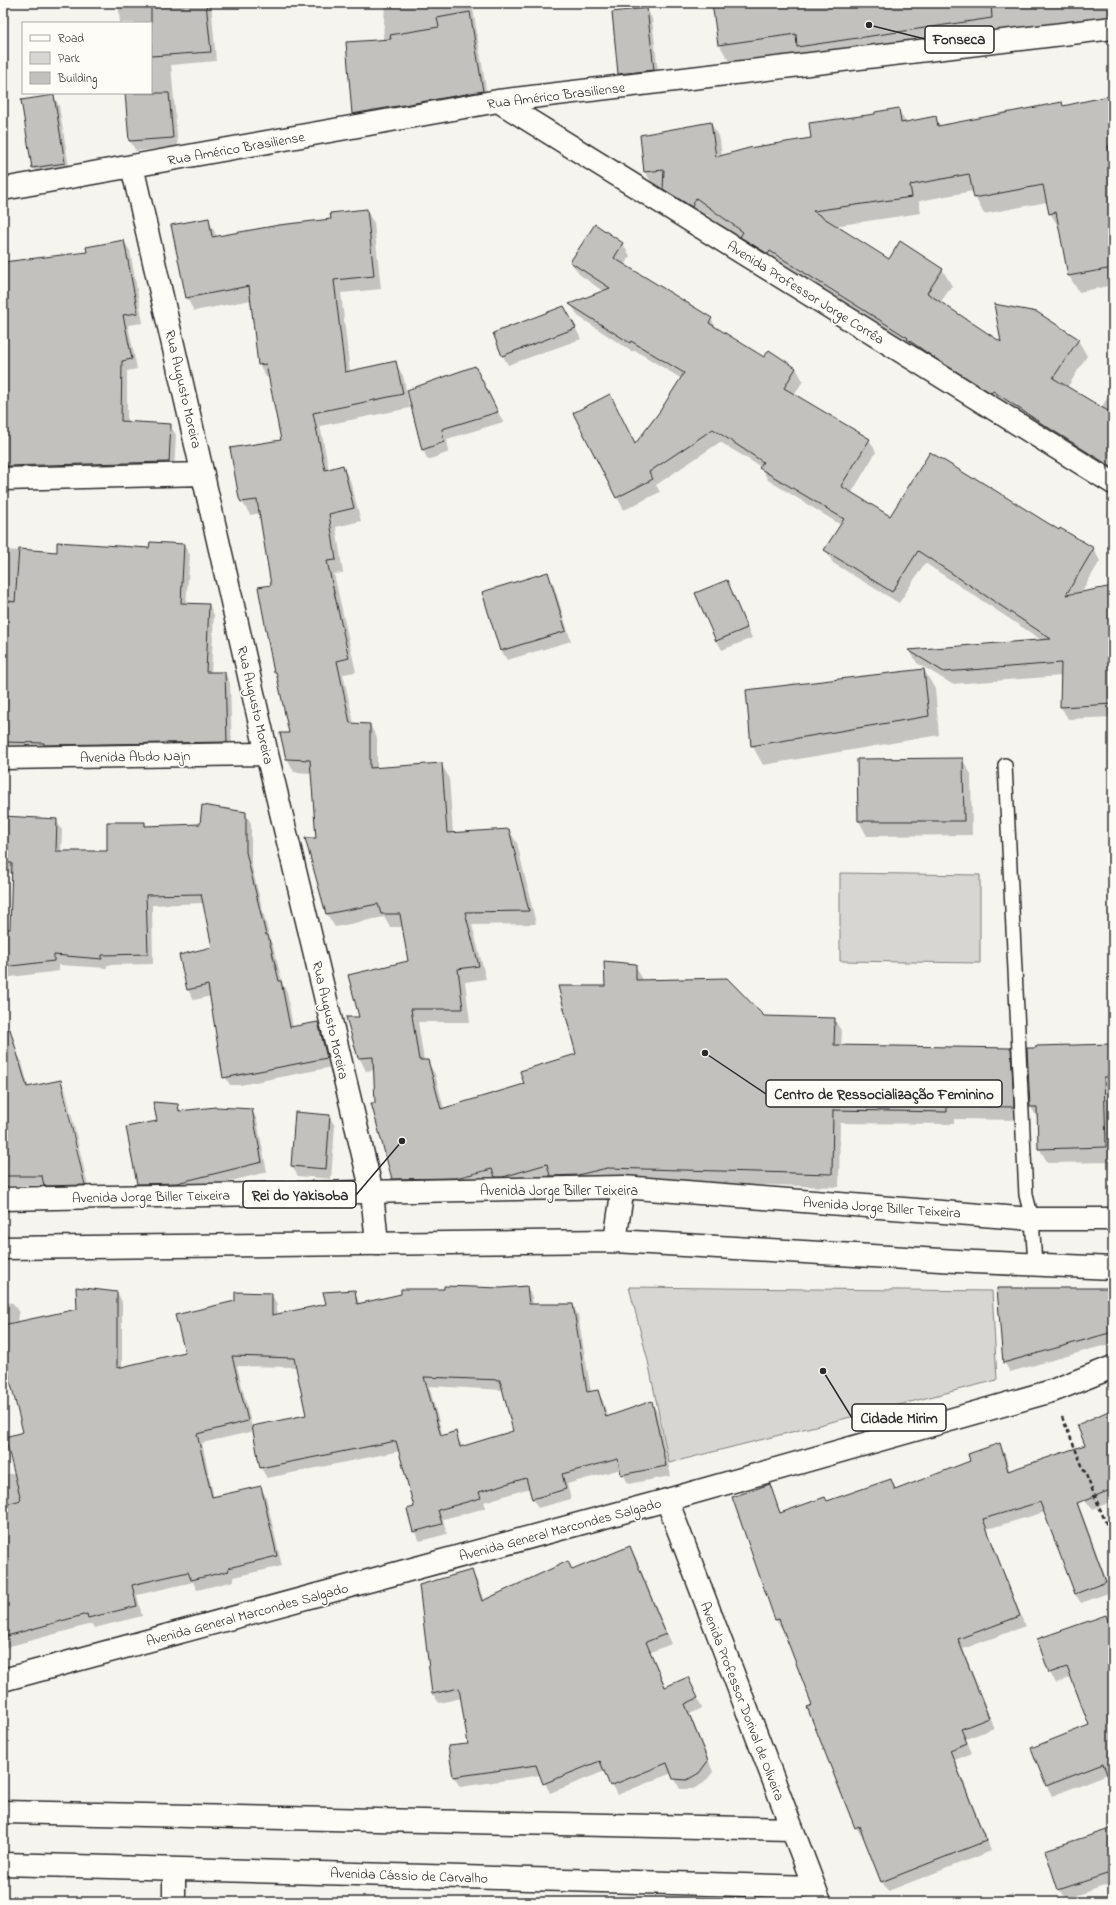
<svg xmlns="http://www.w3.org/2000/svg" width="1116" height="1905" font-family="'Indie Flower',sans-serif">
  <style>
    .green { fill: #d7d6d2; stroke: #81807e }
    .shadow { fill: #0003; fill-rule: evenodd }
    .building { fill: #c2c1be; stroke: #2b2b2b; fill-rule: evenodd }
    .lines { fill: none; stroke-linecap: round; stroke-linejoin: round }
    .service-casing { stroke: #2b2b2b; stroke-width: 16 }
    .minor-casing { stroke: #2b2b2b; stroke-width: 25 }
    .tertiary-casing { stroke: #2b2b2b; stroke-width: 25 }
    .path { stroke: #2b2b2b; stroke-width: 2.5; stroke-dasharray: 4 3; stroke-linecap: butt }
    .service { stroke: #fdfcf7; stroke-width: 13 }
    .minor { stroke: #fdfcf7; stroke-width: 22 }
    .tertiary { stroke: #fdfcf7; stroke-width: 22 }
    .labels { text-anchor: middle; stroke-width: 3.5; stroke-linejoin: round; paint-order: stroke }
    .street-label { font-size: 14px; fill: #2b2b2b; stroke: #fdfcf7 }
    .leader { fill: none; stroke: #2b2b2b; stroke-width: 1.5 }
    .callout-dot { fill: #2b2b2b; stroke: #fdfcf7; stroke-width: 1.5 }
    .callout { fill: #fdfcf7; stroke: #2b2b2b; stroke-width: 1.5 }
    .callout-label { font-size: 15px; text-anchor: middle; font-weight: bold; fill: #2b2b2b }
  </style>
  <rect width="100%" height="100%" fill="#f5f4ef"/>
  <filter id="ink" filterUnits="userSpaceOnUse"><feTurbulence type="fractalNoise" baseFrequency=".025" numOctaves="2"/><feDisplacementMap in="SourceGraphic" scale="8" xChannelSelector="R" yChannelSelector="G"/><feConvolveMatrix kernelMatrix="1 2 1 2 8 2 1 2 1" color-interpolation-filters="sRGB"/></filter>
  <g filter="url(#ink)">
    <path class="green" d="M840,873L980,875V963L840,961Z
      M629,1287L992,1291L997,1380L669,1463L648,1361Z"/>
    <path class="shadow" d="M118,3H211L216,61L171,65L178,147L136,151L130,141L126,93H151V23H120Z
      M385,3H472L488,101L359,123L353,113L383,40Z
      M713,3H1113V20L809,65L802,53L730,63L719,44Z
      M647,9L652,19L659,80L625,84L619,74Z
      M54,93H73L55,94Z
      M54,96L59,106L70,173L39,177L33,168Z
      M1113,96V285L1079,292L1069,276L1060,229L1050,213L1047,202L984,214L975,197L973,191L919,201L921,213L834,226L889,261L942,269L952,286L940,303L1003,344L1078,340L1087,356L1067,388L1101,408L1113,389V478L744,241L706,214L701,222L674,205L664,187L655,188L645,172L641,136L711,123L720,140L722,157L813,138L876,115L898,109L906,123L936,118L941,127L1063,107Z
      M366,210L374,223L381,289L341,293L350,372L395,362L403,376L410,408L320,426L329,470L342,466L350,480L361,521L336,527L343,573L334,574L356,672L343,674L354,724L370,725L377,738V769L441,764L449,777L453,833L509,830L517,843L536,924L472,925L486,979L465,982L470,1022H418L424,1061H427L435,1074L444,1109L525,1085L577,1055L606,987L635,965L643,980L764,1017L834,1019L842,1032L841,1047L1010,1049L1018,1062L1021,1120L954,1119V1124L840,1123L839,1187L615,1181L401,1191L393,1178L376,1103L375,1070L366,1071L359,1057L360,1018L409,962L403,927H390L384,917L335,927L327,914L306,839H317L312,773L294,772L287,758L290,734L272,585L261,513L250,515L240,498L282,440L270,377H266L259,364L251,300L194,311L187,298L208,219L217,237L332,220Z
      M595,225L623,244L630,256L624,265L711,319L717,329L764,359L796,368L803,381L794,395L869,439L876,452L851,494L890,518L1059,531L1093,548L1100,561L1081,593L1113,587V717L1068,719L1061,707V676L952,684L917,663L910,651L1043,641L925,563L899,603L833,563L826,550L841,525L768,480L761,467L720,442L656,485L660,492L624,510L617,497L616,408L635,445L661,412L682,379L636,351H631L578,316L571,304L604,292L579,274L571,262Z
      M124,241L130,251L143,323L128,325L137,369L127,371V423L170,425L176,435L174,472L3,478V264L88,253Z
      M570,317L581,339L508,365L503,356Z
      M480,377L503,422L447,439L449,452L428,460L423,450L408,391Z
      M184,545L190,555L186,604L209,605L214,615L211,673H225L230,683L232,752L3,751V550L58,553L150,549Z
      M547,573L553,583L571,641L507,660L501,650Z
      M726,581L752,638L722,650L717,641Z
      M924,670L935,689L939,735L763,765L752,745Z
      M962,759L971,774L972,835L867,836L859,821L858,760Z
      M245,813L251,823V863L270,940L273,946L283,985L287,992L293,1028L318,1023L324,1033L332,1067L240,1085H230L224,1075L211,996L194,1000L188,990L180,956L214,948L204,903L152,905L153,964L107,965V968L59,965V971L3,978V942L10,949L13,873H3V817L56,820L62,830L61,852H108L145,823L147,827L201,825Z
      M1113,1045V1162L1048,1163L1039,1148V1121L1031,1107L1037,1049Z
      M15,1051L21,1060L29,1088L61,1081L66,1091L90,1195H51L45,1185L3,1186V1054ZM62,1091H65L87,1190H85Z
      M177,1105L181,1111L252,1110L257,1120L267,1172L183,1193L143,1194L138,1184L158,1122Z
      M329,1116L335,1126L331,1179L298,1176L292,1166Z
      M527,1287L532,1297L533,1305H572L578,1315L591,1392L597,1391L603,1401L608,1417L651,1402L657,1412L671,1476L628,1484L621,1469L567,1484L571,1499L538,1508L533,1498L530,1488L484,1502L486,1508L443,1519L447,1534L420,1541L414,1531L415,1507L400,1451L267,1478L261,1468L254,1431L202,1443L214,1498L260,1487L266,1497L282,1566L233,1577L234,1581L197,1590L193,1582L137,1595L142,1616L94,1628L92,1624L3,1648V1474H15L25,1433L11,1381H3V1302L13,1303L19,1313L18,1323L78,1310L117,1292L122,1302V1368L186,1353L271,1294L277,1304V1315L327,1305L354,1291L360,1305ZM237,1366L297,1367L308,1416L252,1427ZM429,1386L504,1390L514,1432L463,1448L455,1433L443,1436Z
      M1113,1289V1343L1010,1372L1004,1362Z
      M1113,1413V1501L1093,1509L1072,1486L1111,1592L1081,1603L1075,1594L1045,1512L987,1529L1025,1626L963,1649L994,1728L966,1739L972,1753L955,1760L991,1851L888,1891L882,1882L864,1836L862,1837L856,1827L814,1706L784,1629H782L776,1620L769,1485L781,1514L827,1502L891,1480L897,1490L971,1462L999,1445L1005,1454L1010,1472L1086,1445Z
      M630,1548L636,1558L671,1644L651,1652L666,1687L688,1678L693,1688L702,1708L690,1714L713,1772L704,1783L693,1789H680L672,1773L617,1795L605,1771L550,1793L541,1775L460,1787L454,1777L469,1745L462,1698L439,1703L433,1694L471,1571L477,1581L484,1601L568,1562L573,1571Z
      M1105,1616L1113,1632V1772L1052,1796L1047,1786L1090,1726L1071,1677L1056,1683L1050,1673L1038,1640Z
      M1113,1829V1883L1065,1899L1059,1889Z
      M1012,1894L1017,1902H992Z"/>
    <path class="building" d="M151,3H206L211,52L151,56Z
      M712,3H991L992,18L797,47L796,34L718,45Z
      M647,8L654,70L618,74L612,12Z
      M470,12L483,91L352,114L346,42L391,39L390,35L439,27L437,18Z
      M125,93H169L173,138L129,141Z
      M54,95L65,163L32,168L21,100Z
      M1113,95V145L1108,146L1113,171V268L1068,276L1056,212L1049,214L1043,185L974,198L969,174L910,185L912,197L813,211L889,259L900,241L943,269L927,293L1001,342L994,304L1037,312L1079,339L1053,378L1113,414V468L1041,423L993,391L991,393L936,359L907,339L908,338L770,251L768,254L740,237L743,232L696,198L692,207L663,189L664,170L644,172L640,135L711,122L716,157L749,148L811,138L809,123L875,114V112L899,108L901,123L936,116L938,126L1062,102L1063,106Z
      M367,209L374,276L334,280L345,372L396,361L403,394L313,413L325,470L343,465L354,508L329,514L336,560L327,561L349,658L337,661L350,723L370,724V768L442,763L447,833L509,829L529,911L465,912L479,966L458,969L463,1009H411L419,1060H428L441,1109L524,1084L520,1071L576,1054L558,986H605L604,961L636,964V980L727,978L764,1016L835,1018L834,1045L1011,1048L1014,1107L947,1106V1112L833,1110L832,1174L607,1168L578,1175L550,1176L547,1164L503,1177H495L492,1169L456,1178L392,1179L371,1103H375L373,1057L358,1058L346,1017H359L348,975L408,961L400,914H381L378,904L326,914L305,838H316L310,760L286,759L280,733H289L276,672L274,673L258,587L271,585L257,500L241,502L239,498L230,448L281,440L266,364L258,365L249,286L186,298L171,225L209,218L212,237L279,225L331,219L330,213Z
      M595,224L623,243L614,258L712,318L709,323L764,357L769,350L796,368L784,388L870,439L841,486L890,516L930,452L974,479L975,478L1059,530L1060,528L1094,548L1066,595L1113,586V704L1060,707L1061,663L944,672L908,650L1051,639L918,551L892,592L824,550L844,519L759,468L763,462L713,429L649,472L653,479L616,498L573,413L610,394L635,444L660,411L684,373L631,341L630,343L569,304L610,288L570,262Z
      M124,240L138,313L123,315L132,359L122,361L121,421L171,424L169,462L3,466V262L87,252L86,247Z
      M564,306L576,328L502,356L493,333Z
      M475,366L498,412L442,429L444,442L422,450L407,390Z
      M57,542L149,548L150,542L184,544L181,603L209,604L206,672H225L227,742L44,745V743L3,742V600L15,602L19,549L57,552Z
      M548,572L566,631L500,651L482,592Z
      M727,580L747,628L716,641L695,593Z
      M924,669L929,716L751,746L746,690Z
      M963,758L964,821H858L857,759Z
      M202,805L246,812V852L266,935H268L279,981H281L290,1027L318,1022L327,1058L223,1078L208,985L187,990L179,955L212,947L201,894L146,895L148,954L102,955V959L54,955V961L3,967V929H10L12,863H3V816L57,819L56,851H107V822H145V826L200,824Z
      M10,1029L27,1087L61,1080L85,1185L44,1186L42,1176H3V1030Z
      M1113,1044V1077H1104L1106,1147L1038,1149L1037,1107H1030L1027,1048H1036V1046Z
      M153,1102L178,1104L179,1111L216,1107L252,1109L262,1162L177,1183L137,1184L126,1127L157,1121Z
      M295,1112L330,1115L326,1169L291,1166Z
      M444,1286L501,1288L527,1286L529,1304H573L587,1392L598,1390L606,1417L652,1401L666,1466L621,1475L618,1459L562,1474L566,1489L532,1499L526,1478L479,1492L481,1498L438,1510L442,1524L413,1532L407,1509L414,1507L396,1441L260,1468L252,1426L306,1415L294,1358L232,1356L248,1421L197,1434L212,1497L261,1486L277,1556L228,1568L229,1571L191,1580L188,1572L132,1585L137,1606L88,1618L87,1614L3,1637V1505L21,1500L5,1437L23,1432L8,1372L3,1371V1325L77,1309L76,1287L117,1292V1368L185,1352L175,1315L235,1301V1292L272,1293V1315L326,1304L323,1292L355,1290L357,1304L401,1294V1289H444ZM424,1377L500,1380L513,1431L460,1447L456,1431L441,1436Z
      M997,1288H1113V1332L1003,1363Z
      M1113,1409V1489L1077,1503L1106,1582L1075,1594L1040,1502L983,1519L1020,1616L958,1639L989,1718L961,1729L967,1743L950,1750L986,1841L881,1882L859,1826L855,1828L807,1707L812,1705L779,1619L775,1620L732,1497L770,1484L780,1513L825,1497L827,1501L891,1479L895,1490L970,1461L968,1454L1000,1443L1008,1471L1085,1445L1077,1425Z
      M630,1546L666,1634L646,1642L665,1687L688,1677L698,1698L685,1704L708,1761L699,1773L687,1780L673,1779L667,1763L610,1786L600,1761L543,1784L536,1765L453,1777L448,1746L468,1744L459,1688L432,1694L419,1585L472,1570L482,1601L568,1561L572,1570Z
      M1106,1615L1113,1635V1783L1111,1784L1103,1764L1046,1786L1031,1748L1089,1725L1067,1667L1049,1673L1037,1639Z
      M1113,1828V1872L1058,1890L1045,1850Z"/>
    <g class="lines">
      <g class="service-casing">
        <path id="service" d="M1005,765L1026,1195L1032,1219L1035,1264"/>
      </g>
      <g class="minor-casing">
        <path id="minor" d="M498,101L1113,483
          M132,166L267,754L372,1192L377,1244
          M3,189L498,101L1113,28
          M3,479L203,474
          M3,758L267,754
          M667,1500L820,1902
          M3,1680L667,1500L1052,1391L1113,1367
          M3,1812L792,1829
          M3,1864L814,1887
          M174,1902V1869"/>
      </g>
      <g class="tertiary-casing">
        <path id="tertiary" d="M3,1199L623,1187L1032,1219H1113
          M615,1241L623,1187
          M3,1248L615,1241L974,1262L1113,1268"/>
      </g>
      <path class="path" d="M1062,1417L1113,1540"/>
      <use href="#service" class="service"/>
      <use href="#minor" class="minor"/>
      <use href="#tertiary" class="tertiary"/>
    </g>
  </g>
  <g class="labels">
    <g class="street-label">
      <text transform="translate(556 95) rotate(-7)" y="5">Rua Américo Brasiliense</text>
      <text transform="translate(236 148) rotate(-10)" y="5">Rua Américo Brasiliense</text>
      <text transform="translate(806 292) rotate(32)" y="5">Avenida Professor Jorge Corrêa</text>
      <text transform="translate(184 389) rotate(77)" y="5">Rua Augusto Moreira</text>
      <text transform="translate(256 705) rotate(77)" y="5">Rua Augusto Moreira</text>
      <text transform="translate(135 756) rotate(-1)" y="5">Avenida Abdo Najn</text>
      <text transform="translate(331 1020) rotate(77)" y="5">Rua Augusto Moreira</text>
      <text x="559" y="1195">Avenida Jorge Biller Teixeira</text>
      <text transform="translate(151 1196) rotate(-1)" y="5">Avenida Jorge Biller Teixeira</text>
      <text transform="translate(882 1207) rotate(4)" y="5">Avenida Jorge Biller Teixeira</text>
      <text transform="translate(560 1529) rotate(-15)" y="5">Avenida General Marcondes Salgado</text>
      <text transform="translate(247 1614) rotate(-15)" y="5">Avenida General Marcondes Salgado</text>
      <text transform="translate(743 1701) rotate(69)" y="5">Avenida Professor Dorival de Oliveira</text>
      <text transform="translate(409 1875) rotate(2)" y="5">Avenida Cássio de Carvalho</text>
    </g>
  </g>
  <path class="leader" d="M869 25L925 39M705 1053L766 1094M402 1141L356 1195M823 1371L852 1418"/>
  <g class="callout-dot">
    <circle cx="869" cy="25" r="4"/>
    <circle cx="705" cy="1053" r="4"/>
    <circle cx="402" cy="1141" r="4"/>
    <circle cx="823" cy="1371" r="4"/>
  </g>
  <g class="callout">
    <rect x="925" y="26" width="69" height="27" rx="4"/>
    <rect x="766" y="1080" width="236" height="27" rx="4"/>
    <rect x="243" y="1181" width="113" height="27" rx="4"/>
    <rect x="852" y="1404" width="94" height="27" rx="4"/>
  </g>
  <g class="callout-label">
    <text x="959" y="44">Fonseca</text>
    <text x="884" y="1099">Centro de Ressocialização Feminino</text>
    <text x="300" y="1200">Rei do Yakisoba</text>
    <text x="899" y="1423">Cidade Mirim</text>
  </g>
  <rect width="1116" height="1905" fill="none" stroke="#fdfcf7" stroke-width="16"/>
  <rect x="8" y="8" width="1100" height="1889" fill="none" stroke="#2b2b2b" stroke-width="1.5" filter="url(#ink)"/>
  <rect x="22" y="22" width="130" height="72" fill="#fdfcf7" stroke="#a9a8a5"/>
  <rect x="30" y="35" width="20" height="6" fill="#fdfcf7" stroke="#a9a8a5"/>
  <text x="58" y="42" font-size="12" fill="#2b2b2b">Road</text>
  <rect x="30" y="52" width="20" height="12" fill="#d7d6d2" stroke="#a9a8a5"/>
  <text x="58" y="62" font-size="12" fill="#2b2b2b">Park</text>
  <rect x="30" y="72" width="20" height="12" fill="#c2c1be" stroke="#a9a8a5"/>
  <text x="58" y="82" font-size="12" fill="#2b2b2b">Building</text>
</svg>
